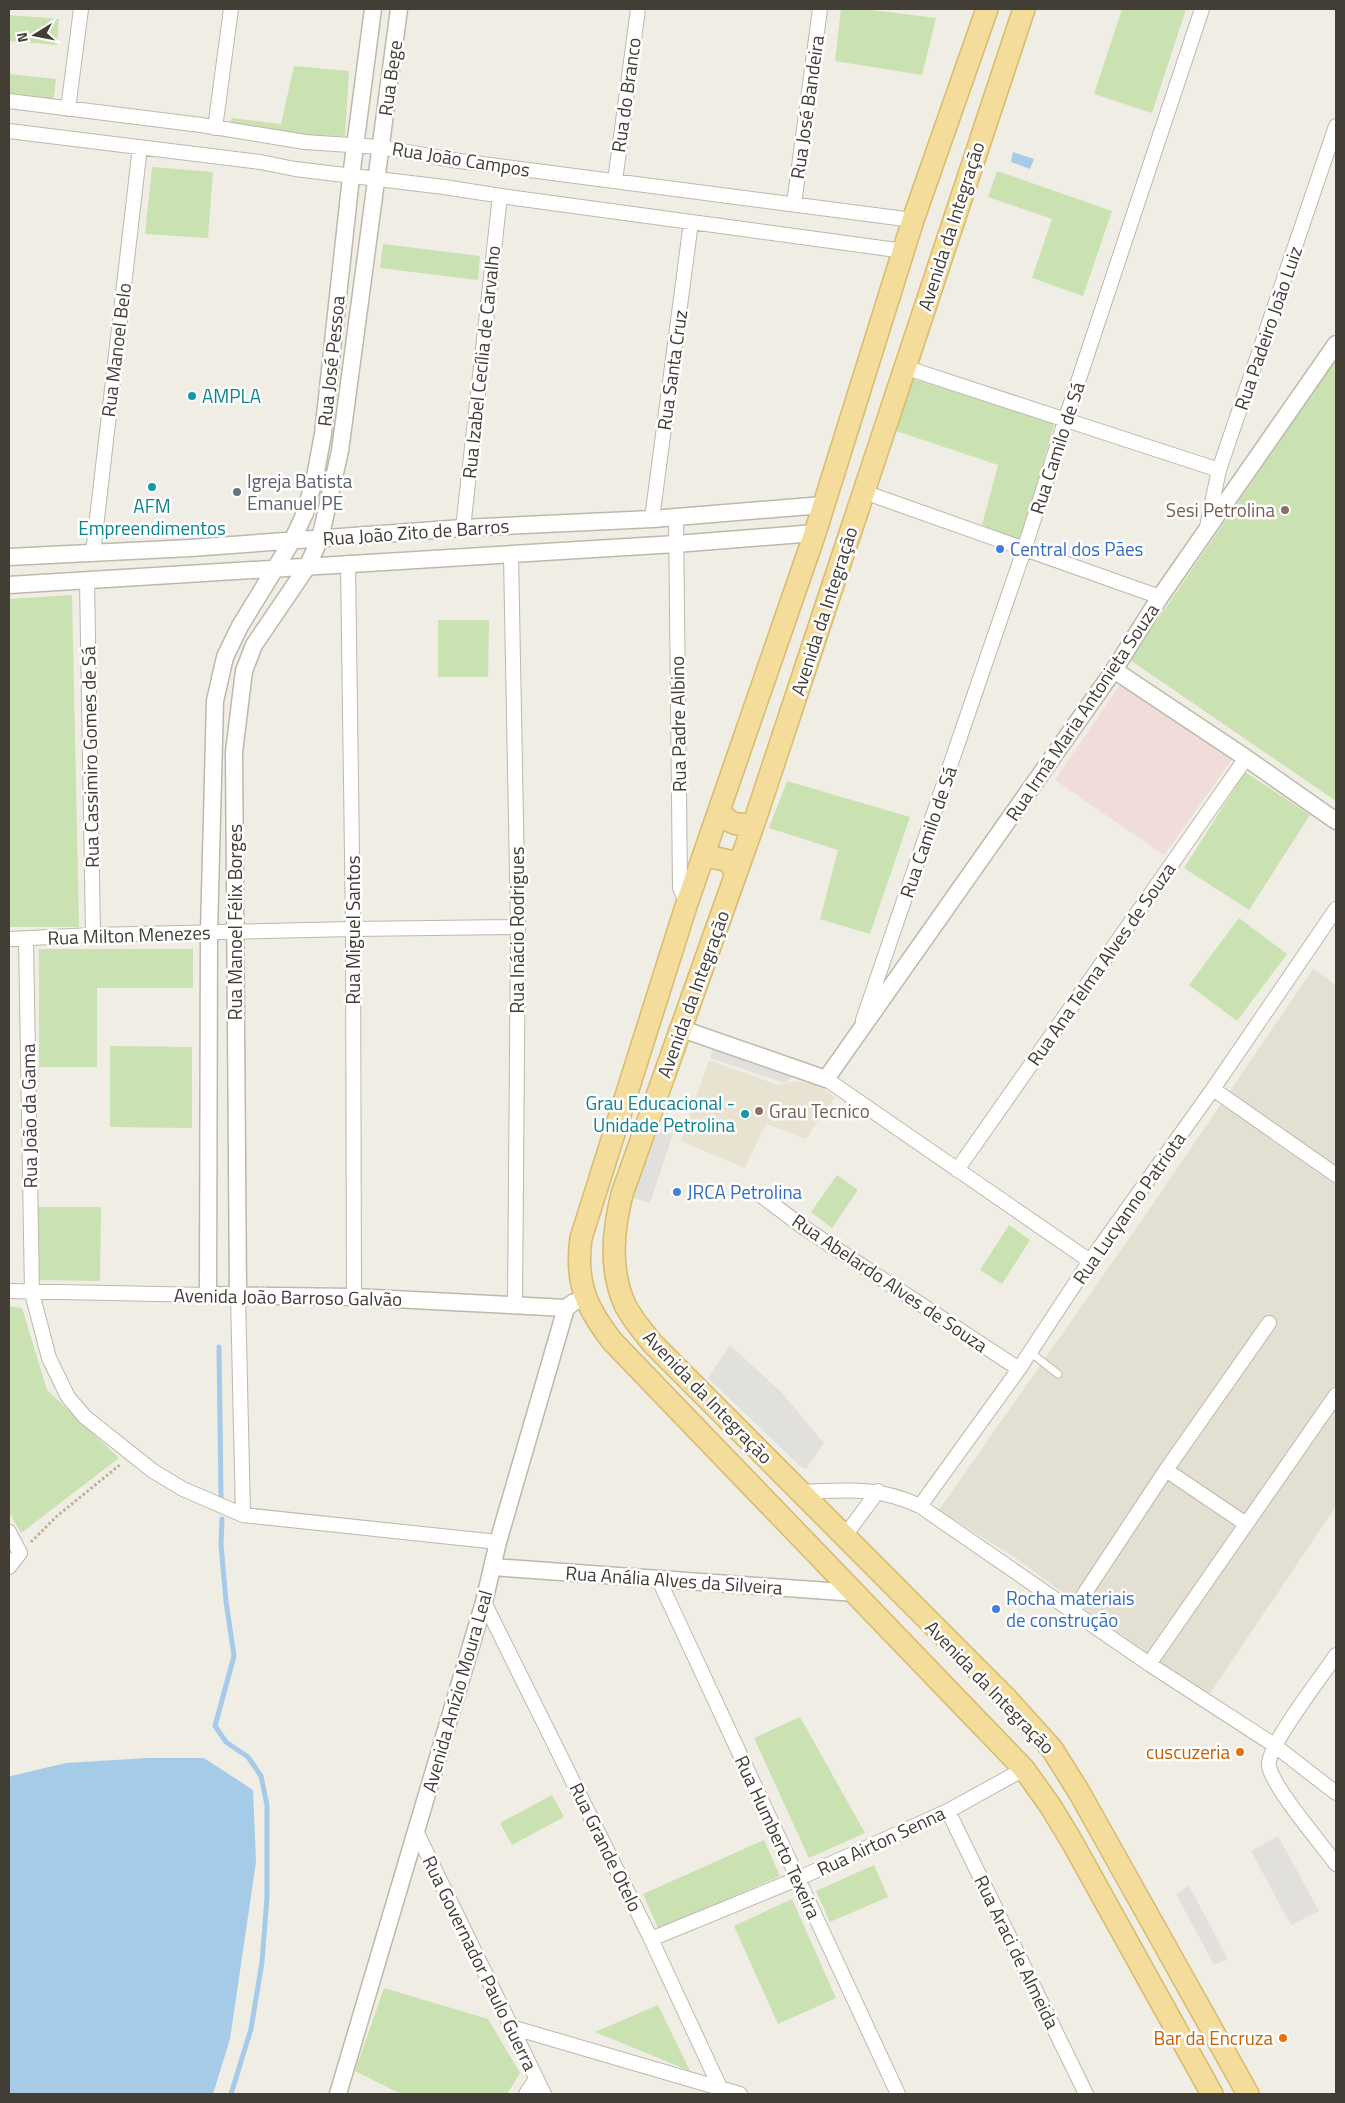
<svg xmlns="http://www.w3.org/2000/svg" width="1345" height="2103" font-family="'Titillium Web',sans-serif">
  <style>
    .residential { fill: #e4dfd3 }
    .education { fill: #e8e2d0 }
    .medical { fill: #f0dcd9 }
    .green { fill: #cae1b1 }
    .parking { fill: #e1e0dc }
    .water { fill: #a6cbe8 }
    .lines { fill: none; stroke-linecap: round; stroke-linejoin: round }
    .stream { stroke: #a6cbe8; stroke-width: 5 }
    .service-casing { stroke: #beb8ab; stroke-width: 9 }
    .minor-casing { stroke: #beb8ab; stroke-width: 16 }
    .tertiary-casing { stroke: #beb8ab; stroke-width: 19 }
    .primary-casing { stroke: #d7ba6c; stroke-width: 24 }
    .path { stroke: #bbb19b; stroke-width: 3; stroke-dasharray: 2.5 2.5; stroke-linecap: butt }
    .service { stroke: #fff; stroke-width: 7 }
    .minor { stroke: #fff; stroke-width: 14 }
    .tertiary { stroke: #fff; stroke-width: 16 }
    .primary { stroke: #f4dd9a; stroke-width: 21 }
    .culture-dot { fill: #0f9aa8; stroke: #fff; stroke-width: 2 }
    .worship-dot { fill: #6b7280; stroke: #fff; stroke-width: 2 }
    .education-dot { fill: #8d6e63; stroke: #fff; stroke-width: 2 }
    .shop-dot { fill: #3f7fe0; stroke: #fff; stroke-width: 2 }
    .food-dot { fill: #e8710a; stroke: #fff; stroke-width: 2 }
    .labels { text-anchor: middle; stroke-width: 5; stroke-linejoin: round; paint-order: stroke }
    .street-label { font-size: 19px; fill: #423d35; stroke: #fff }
    .culture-label { font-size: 19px; fill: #0d838f; stroke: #fff; text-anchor: start }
    .worship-label { font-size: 19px; fill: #5b616d; stroke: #fff; text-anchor: start }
    .education-label { font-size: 19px; fill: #785e54; stroke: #fff; text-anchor: end }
    .shop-label { font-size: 19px; fill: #366cbe; stroke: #fff; text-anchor: start }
    .food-label { font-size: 19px; fill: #c56008; stroke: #fff; text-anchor: end }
  </style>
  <rect width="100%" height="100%" fill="#f0ede4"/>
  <path class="residential" d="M1313,969L1336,985V1506L1207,1698L1017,1559L939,1510L1144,1217Z"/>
  <path class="education" d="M709,1060L778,1085L796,1081L816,1085L835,1097L806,1139L766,1124L745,1168L681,1141Z"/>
  <path class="medical" d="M1122,682L1233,758L1164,855L1055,780Z"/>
  <path class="green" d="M841,9H863L936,18L922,75L835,61Z
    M1122,9H1186L1152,113L1094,94Z
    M9,15L59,19L57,45L9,41Z
    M294,66L349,71L345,136L267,134L229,127L232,118L281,124Z
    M9,74L56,79L53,106L9,100Z
    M152,167L213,172L208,238L145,234Z
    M997,171L1112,211L1083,296L1032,278L1052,219L988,197Z
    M383,244L480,256L478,280L380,268Z
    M1336,359V801L1130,660Z
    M910,378L1055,421L1020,544L982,525L998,465L893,430Z
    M72,595L79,927H9V599Z
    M438,620H489L488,677H438Z
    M1245,772L1310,815L1249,910L1184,868Z
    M787,781L910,817L870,934L820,919L838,850L769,828Z
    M1239,918L1287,954L1237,1021L1189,985Z
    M39,949H193V988H97V1067H39Z
    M110,1046L192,1047V1128L110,1127Z
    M837,1175L858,1190L832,1228L811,1212Z
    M38,1207H101L100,1281L38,1280Z
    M1009,1225L1030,1240L1002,1284L980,1270Z
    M9,1306L22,1308L47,1390L119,1458L21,1533L9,1512Z
    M800,1717L865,1833L809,1858L754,1738Z
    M552,1795L564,1817L512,1845L500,1823Z
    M764,1840L780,1876L659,1930L643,1894Z
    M874,1865L888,1897L830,1922L816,1891Z
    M792,1899L836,1998L778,2024L734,1926Z
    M384,1988L488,2019L520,2073L507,2094H401L355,2071Z
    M658,2005L690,2071L595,2032Z"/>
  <path class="parking" d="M713,1048L794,1077L784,1083L710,1058Z
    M652,1127L673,1134L650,1203L631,1197Z
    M730,1345L782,1393L824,1443L806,1469L800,1466L708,1378Z
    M1278,1836L1319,1911L1291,1925L1251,1851Z
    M1189,1886L1228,1959L1214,1965L1176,1894Z"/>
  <path class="water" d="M1013,152L1034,159L1030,169L1011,162Z
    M147,1758H204L253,1790L256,1862L230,2039L213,2094H9V1778L11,1776L66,1763Z"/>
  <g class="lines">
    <path class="stream" d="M219,1347L221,1497
      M222,1519L221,1545L226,1601L234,1656L215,1726L226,1742L248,1757L261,1776L267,1805V1897L262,1962L251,2029L231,2094"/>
    <g class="service-casing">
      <path id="service" d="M1030,1352L1058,1374"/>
    </g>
    <g class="minor-casing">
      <path id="minor" d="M9,101L201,125L305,142L380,147L452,160L913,220
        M68,109L81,9
        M215,128L231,9
        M9,131L260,162L295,169L444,187L515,198L904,251
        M615,181L638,9
        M794,204L820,9
        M904,367L1219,470
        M864,492L1160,597
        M676,516L680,888L687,903
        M652,519L691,222
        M1207,527L1219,470L1336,126
        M463,528L500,196
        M93,553L140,147
        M511,555L518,927L515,1304
        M348,563L353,929L354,1297
        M87,580L93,935
        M9,939L93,935L353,929L518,927
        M26,939L32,1293L49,1358L68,1397L85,1417L153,1471L183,1489L243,1515L498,1542
        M863,1020L1024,550L1066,418L1202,9
        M826,1079L1090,1261
        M1213,1089L1336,1175
        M957,1170L1246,758
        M763,1197L803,1227L1019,1369
        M9,1291L208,1295
        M238,1296L243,1515
        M1166,1470L1246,1524
        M801,1492C847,1490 877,1486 920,1506L1149,1664L1274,1745L1336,1793
        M920,1506L1019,1369L1090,1261L1213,1089L1336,909
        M9,1532L20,1553L9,1567
        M844,1537L878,1491
        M658,1578L898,2094
        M484,1602L651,1939L723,2094
        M1073,1611L1166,1470L1269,1323
        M1336,1655C1324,1674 1265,1748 1269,1766C1273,1788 1321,1843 1336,1864
        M1149,1664L1336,1395
        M948,1811L1086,2094
        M416,1831L544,2094
        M651,1939L797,1879L948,1811L1024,1769
        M511,2027L740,2094
        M526,2094L536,2079"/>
    </g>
    <g class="tertiary-casing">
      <path id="tertiary" d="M373,9L351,177L323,434L315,477L305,513L292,541L240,626L225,657L215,701L209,933L208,1295L354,1297L566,1308
        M9,557L190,548L463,528L652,519L823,505
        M9,585L676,544L815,533
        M1114,670L1246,758L1336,821
        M679,1028L826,1079L1114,670L1160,597L1336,344
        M238,1296L234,752L244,671L254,645L307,567L320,539L340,451L399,9
        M492,1567L856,1593
        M338,2094L484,1602L498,1542L566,1308L574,1302"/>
    </g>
    <g class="primary-casing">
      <path id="primary" d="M987,9L913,220L815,533L687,903L581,1238C575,1282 586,1308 613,1342L1024,1769L1051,1807L1071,1840L1212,2094
        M1024,9L754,823L622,1194C613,1231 609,1269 625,1305C632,1319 643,1331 652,1343L1008,1700L1052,1749L1079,1792L1248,2094
        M720,811C729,825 739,826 754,823
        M703,859L712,857L729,861L736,874"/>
    </g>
    <path class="path" d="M31,1542L57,1516L121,1464"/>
    <use href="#service" class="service"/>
    <use href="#minor" class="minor"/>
    <use href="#tertiary" class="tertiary"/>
    <use href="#primary" class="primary"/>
  </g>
  <g class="culture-dot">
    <circle cx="192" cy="396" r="5"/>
    <circle cx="152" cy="487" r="5"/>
    <circle cx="745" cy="1114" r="5"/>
  </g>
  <circle class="worship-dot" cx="237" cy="492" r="5"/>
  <g class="education-dot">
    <circle cx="1285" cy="510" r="5"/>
    <circle cx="759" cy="1111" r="5"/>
  </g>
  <g class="shop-dot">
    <circle cx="1000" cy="549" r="5"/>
    <circle cx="677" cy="1192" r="5"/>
    <circle cx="996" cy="1609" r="5"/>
  </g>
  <g class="food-dot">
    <circle cx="1240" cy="1752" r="5"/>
    <circle cx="1283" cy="2038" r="5"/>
  </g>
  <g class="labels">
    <g class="street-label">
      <text transform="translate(390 78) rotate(-82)" y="7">Rua Bege</text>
      <text transform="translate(626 95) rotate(-82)" y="7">Rua do Branco</text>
      <text transform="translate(807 107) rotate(-82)" y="7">Rua José Bandeira</text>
      <text transform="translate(461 159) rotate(9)" y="7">Rua João Campos</text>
      <text transform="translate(951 226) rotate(-72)" y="7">Avenida da Integração</text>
      <text transform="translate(1268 328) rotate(-71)" y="7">Rua Padeiro João Luiz</text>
      <text transform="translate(116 350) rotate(-83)" y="7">Rua Manoel Belo</text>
      <text transform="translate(331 361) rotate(-84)" y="7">Rua José Pessoa</text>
      <text transform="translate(481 362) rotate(-84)" y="7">Rua Izabel Cecília de Carvalho</text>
      <text transform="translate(672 370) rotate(-82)" y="7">Rua Santa Cruz</text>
      <text transform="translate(1057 448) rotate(-72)" y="7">Rua Camilo de Sá</text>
      <text transform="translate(416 532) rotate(-4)" y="7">Rua João Zito de Barros</text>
      <text transform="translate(824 611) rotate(-72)" y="7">Avenida da Integração</text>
      <text transform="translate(1082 712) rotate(-56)" y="7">Rua Irmã Maria Antonieta Souza</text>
      <text transform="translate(678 724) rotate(-91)" y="7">Rua Padre Albino</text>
      <text transform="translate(90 757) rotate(-91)" y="7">Rua Cassimiro Gomes de Sá</text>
      <text transform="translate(928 832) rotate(-71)" y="7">Rua Camilo de Sá</text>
      <text transform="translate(235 922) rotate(-90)" y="7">Rua Manoel Félix Borges</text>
      <text transform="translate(353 930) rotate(-90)" y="7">Rua Miguel Santos</text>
      <text transform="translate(517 930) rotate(-90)" y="7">Rua Inácio Rodrigues</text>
      <text transform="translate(129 935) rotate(-2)" y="7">Rua Milton Menezes</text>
      <text transform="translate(1101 964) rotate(-55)" y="7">Rua Ana Telma Alves de Souza</text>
      <text transform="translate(693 994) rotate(-70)" y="7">Avenida da Integração</text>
      <text transform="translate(29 1116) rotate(-91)" y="7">Rua João da Gama</text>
      <text transform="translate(1129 1208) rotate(-55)" y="7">Rua Lucyanno Patriota</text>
      <text transform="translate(890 1283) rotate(34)" y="7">Rua Abelardo Alves de Souza</text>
      <text transform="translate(288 1297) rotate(1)" y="7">Avenida João Barroso Galvão</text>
      <text transform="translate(708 1397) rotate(46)" y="7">Avenida da Integração</text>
      <text transform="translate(674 1580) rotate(4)" y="7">Rua Anália Alves da Silveira</text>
      <text transform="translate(990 1687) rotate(46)" y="7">Avenida da Integração</text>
      <text transform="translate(457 1691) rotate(-74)" y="7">Avenida Anízio Moura Leal</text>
      <text transform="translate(778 1837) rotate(65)" y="7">Rua Humberto Texeira</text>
      <text transform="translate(881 1841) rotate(-25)" y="7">Rua Airton Senna</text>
      <text transform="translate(606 1847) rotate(64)" y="7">Rua Grande Otelo</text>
      <text transform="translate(1017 1952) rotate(64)" y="7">Rua Araci de Almeida</text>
      <text transform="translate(480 1963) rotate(64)" y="7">Rua Governador Paulo Guerra</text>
    </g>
    <g class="culture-label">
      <text x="202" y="403">AMPLA</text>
      <text x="152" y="513" text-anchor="middle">AFM<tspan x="152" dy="22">Empreendimentos</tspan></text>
      <text x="735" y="1110" text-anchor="end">Grau Educacional -<tspan x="735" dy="22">Unidade Petrolina</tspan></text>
    </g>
    <g class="worship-label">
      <text x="247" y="488">Igreja Batista<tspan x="247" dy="22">Emanuel PE</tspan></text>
    </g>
    <g class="education-label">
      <text x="1275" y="517">Sesi Petrolina</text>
      <text x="769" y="1118" text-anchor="start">Grau Tecnico</text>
    </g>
    <g class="shop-label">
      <text x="1010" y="556">Central dos Pães</text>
      <text x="687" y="1199">JRCA Petrolina</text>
      <text x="1006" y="1605">Rocha materiais<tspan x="1006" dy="22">de construção</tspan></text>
    </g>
    <g class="food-label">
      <text x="1230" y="1759">cuscuzeria</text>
      <text x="1273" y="2045">Bar da Encruza</text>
    </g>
  </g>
  <rect width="1345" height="2103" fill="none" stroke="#423d35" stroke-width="20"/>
  <g transform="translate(35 35) rotate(260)" stroke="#ffffff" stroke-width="4" paint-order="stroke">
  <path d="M0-4L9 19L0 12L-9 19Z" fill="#423d35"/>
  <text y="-8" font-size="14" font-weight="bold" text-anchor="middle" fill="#423d35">N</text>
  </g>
</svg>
